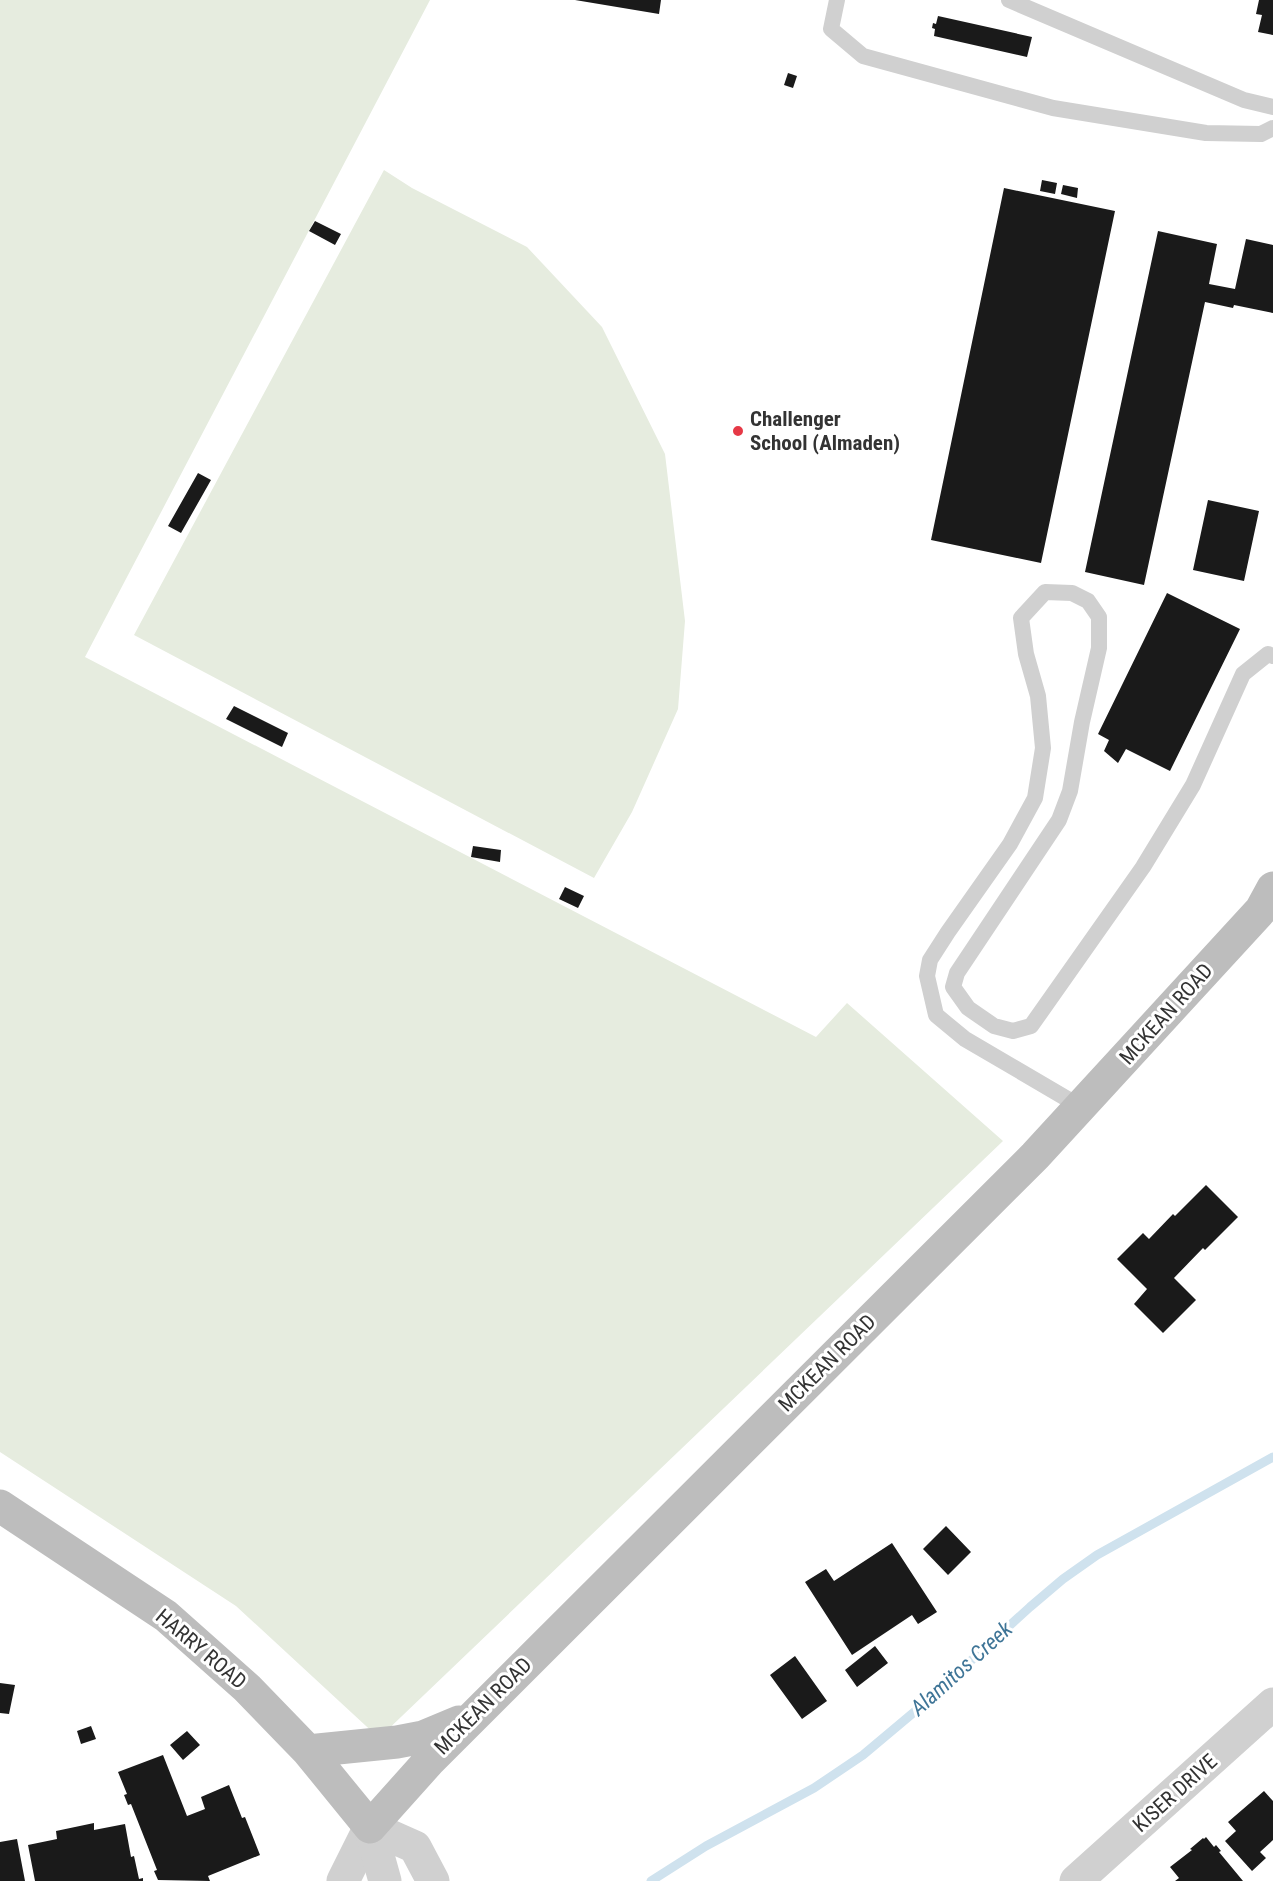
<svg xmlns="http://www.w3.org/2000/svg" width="1273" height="1881" font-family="'Roboto Condensed',sans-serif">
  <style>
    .green { fill: #e6ecdf }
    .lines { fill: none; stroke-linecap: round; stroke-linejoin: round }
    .stream { stroke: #cfe2ee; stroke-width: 9 }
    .building { fill: #1a1a1a }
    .service { stroke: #d0d0d0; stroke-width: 16 }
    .minor { stroke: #d0d0d0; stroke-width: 33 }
    .tertiary { stroke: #d0d0d0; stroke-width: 33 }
    .secondary { stroke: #bdbdbd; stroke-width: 33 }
    .poi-dot { fill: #e63946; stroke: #fff; stroke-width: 2 }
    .labels { text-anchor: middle; stroke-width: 6; stroke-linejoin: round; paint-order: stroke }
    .poi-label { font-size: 21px; font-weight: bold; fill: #333; stroke: #fff; text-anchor: start }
    .street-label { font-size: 21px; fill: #333; stroke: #fff }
    .water-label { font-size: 22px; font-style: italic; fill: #3f7597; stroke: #fff }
  </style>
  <rect width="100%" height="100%" fill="#fff"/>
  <path class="green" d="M0,0H430L85,657L816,1037L847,1003L1003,1141L379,1738L236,1606L0,1452Z
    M384,170L412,188L527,247L602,327L665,454L685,621L678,709L632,812L594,878L134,635Z"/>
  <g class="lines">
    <path class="stream" d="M651,1881L706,1846L814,1788L863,1755L919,1708L1030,1607L1063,1579L1097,1555L1273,1457"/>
  </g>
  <path class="building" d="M575,0H661L659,14Z
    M1259,0H1273V35L1258,32L1262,15L1256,14Z
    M938,16L1032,37L1027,57L934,36L935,29L932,28L933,23L936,24Z
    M788,73L797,76L793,88L784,85Z
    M1042,180L1057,183L1055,194L1040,191Z
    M1063,185L1078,188L1077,198L1061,194Z
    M1004,188L1115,211L1041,563L931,540Z
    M315,221L341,234L335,245L309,231Z
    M1158,231L1217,244L1209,284L1235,289L1246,239L1273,245V313L1234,305L1233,308L1205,302L1144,585L1085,572Z
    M198,473L211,480L181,533L168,526Z
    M1208,500L1259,511L1244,581L1193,570Z
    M1167,593L1240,629L1170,771L1126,749L1118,763L1104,751L1109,740L1098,734Z
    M234,706L288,733L282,747L226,719Z
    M473,846L501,850L500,862L471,857Z
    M565,887L584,896L578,908L559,899Z
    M1206,1185L1238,1217L1205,1250L1203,1248L1174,1278L1196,1300L1163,1333L1134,1304L1147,1289L1117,1259L1143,1233L1149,1239L1173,1214L1175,1216Z
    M946,1526L971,1552L948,1575L923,1549Z
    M892,1543L937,1612L918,1624L912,1615L852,1655L805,1582L826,1569L834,1581Z
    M875,1646L888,1663L857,1687L845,1670Z
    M795,1656L827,1701L802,1719L770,1675Z
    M0,1683L15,1685L9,1714L0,1713Z
    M91,1726L96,1739L81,1744L77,1731Z
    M187,1731L200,1745L183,1760L170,1745Z
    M163,1755L187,1816L205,1809L201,1797L229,1785L242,1818L245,1817L260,1855L208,1876L210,1881L158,1880L154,1871L157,1870L131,1804L128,1805L124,1795L127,1794L118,1772Z
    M1264,1791L1273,1801V1840L1260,1852L1266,1858L1252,1871L1225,1841L1236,1831L1228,1822Z
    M94,1823V1830L125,1824L131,1857L134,1856L139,1879L143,1878V1881H35L28,1845L57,1839L56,1831Z
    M1206,1837L1214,1847L1216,1845L1221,1851L1219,1852L1243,1881H1175L1179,1878L1170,1867L1192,1850L1190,1849L1203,1838L1204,1839Z
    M17,1839L25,1881H0V1842Z"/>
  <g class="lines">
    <path class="service" d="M837,0L831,29L863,56L1053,108L1206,133L1261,134L1273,128
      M1009,0L1244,100L1273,107
      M1081,1107L965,1039L936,1015L927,976L930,960L948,932L1010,844L1035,798L1043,748L1038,696L1026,654L1021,618L1045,592L1072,593L1088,601L1099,617V648L1082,722L1070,791L1059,820L957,973L953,987L968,1008L994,1026L1013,1031L1031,1026L1143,867L1193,785L1243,674L1268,654L1273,656"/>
    <path class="minor" d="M343,1881L370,1827
      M1076,1881L1273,1704"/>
    <path class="tertiary" d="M370,1827L415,1847L433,1881
      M370,1827L385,1881"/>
    <path class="secondary" d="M0,1506L166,1616L247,1688L308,1751L370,1827L430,1760L1035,1156L1261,910L1273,888
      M308,1751L397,1742L423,1737L459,1722"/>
  </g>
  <circle class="poi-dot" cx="738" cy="431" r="6"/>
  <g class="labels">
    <g class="poi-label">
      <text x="750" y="426">Challenger<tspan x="750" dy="24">School (Almaden)</tspan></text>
    </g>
    <g class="street-label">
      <text transform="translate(1166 1014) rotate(-48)" y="7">MCKEAN ROAD</text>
      <text transform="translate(827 1363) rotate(-45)" y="7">MCKEAN ROAD</text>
      <text transform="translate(201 1649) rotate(40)" y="7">HARRY ROAD</text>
      <text transform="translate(483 1706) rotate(-45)" y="7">MCKEAN ROAD</text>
      <text transform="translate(1175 1793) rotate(-42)" y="7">KISER DRIVE</text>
    </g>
    <g class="water-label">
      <text transform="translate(961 1668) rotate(-42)" y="8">Alamitos Creek</text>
    </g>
  </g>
</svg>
